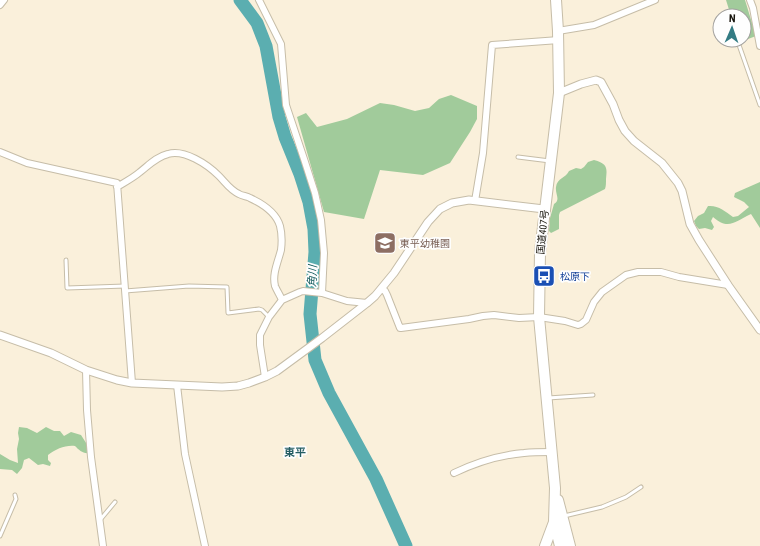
<svg xmlns="http://www.w3.org/2000/svg" width="760" height="546" font-family="'Roboto Condensed','Noto Sans JP',sans-serif">
  <style>
    .green { fill: #a1cb9b }
    .lines { fill: none; stroke-linecap: round; stroke-linejoin: round }
    .river { stroke: #5baeb0; stroke-width: 13 }
    .service-casing { stroke: #c6bda8; stroke-width: 5 }
    .minor-casing { stroke: #c6bda8; stroke-width: 8 }
    .tertiary-casing { stroke: #c6bda8; stroke-width: 9 }
    .trunk-casing { stroke: #c6bda8; stroke-width: 12 }
    .service { stroke: #fff; stroke-width: 3 }
    .minor { stroke: #fff; stroke-width: 6 }
    .tertiary { stroke: #fff; stroke-width: 7 }
    .trunk { stroke: #fff; stroke-width: 10 }
    .labels { text-anchor: middle; stroke-width: 3.5; stroke-linejoin: round; paint-order: stroke }
    .street-label { font-size: 10px; fill: #19160e; stroke: #fefefe }
    .education-label { font-size: 10px; fill: #785e54; stroke: #fefefe; text-anchor: start }
    .transit-label { font-size: 10px; fill: #164399; stroke: #fefefe; text-anchor: start }
    .water-label { font-size: 11px; font-style: italic; fill: #0f585a; stroke: #fefefe }
    .neighbourhood-label { font-size: 11px; font-weight: bold; fill: #255e64; stroke: #fefefe }
  </style>
  <rect width="100%" height="100%" fill="#faf0db"/>
  <path class="green" d="M726,0H745L756,36L740,42L739,40H744V16H731Z
    M451,95L477,106V119L470,132L450,163L423,175L380,170L364,219L324,212L297,117L306,113L317,127L347,119L380,103L394,105L415,111L429,108L439,99Z
    M594,160C608,164 607,168 606,179C606,183 606,186 605,189L560,212L559,215V229L551,233L549,231L550,218L554,204C561,200 555,194 556,187C557,178 566,178 569,171L576,168L581,169L584,167L588,162Z
    M760,182V228L751,214C735,221 729,231 713,217L711,221L714,227L712,230L705,228L699,229L696,226L694,221L698,216L704,213L708,206C718,205 725,211 733,217L738,216L749,207L744,202L734,197L735,193Z
    M19,427L27,428L37,433L46,427L54,431H60L64,436L71,432L81,435L88,446L89,453C83,454 79,450 75,446C65,445 56,449 48,455V460L51,463L50,466L43,464L38,465L29,458L24,460L22,468L17,474L12,470L0,469V454L10,460L18,463L17,449L19,439L18,433Z"/>
  <g class="lines">
    <path class="river" d="M240,0L257,23L266,46L279,117L285,137L300,174L309,202L314,229L315,252L310,314L315,360L329,393L376,479L406,546"/>
    <g class="service-casing">
      <path id="service" d="M739,45L760,105
        M518,157L550,161
        M66,260L67,288L125,286
        M125,291L189,286L227,287L228,313L259,309L262,310L269,317
        M548,398L593,395
        M564,516L602,507L626,497L641,487
        M100,520L115,502
        M0,536L16,499L15,495"/>
    </g>
    <g class="minor-casing">
      <path id="minor" d="M259,0L281,44L286,105L305,162L315,193L321,220L324,253L322,293
        M750,0L753,8L760,46
        M0,5L4,0
        M558,31L594,25L655,0
        M0,152L27,163L117,183L132,383
        M117,187C125,182 133,178 140,172C149,165 156,157 168,154C184,149 207,164 219,176C225,182 230,190 239,194C242,196 247,196 250,198C263,204 276,212 280,226C282,234 282,242 281,250C278,262 272,274 275,286C277,291 280,295 282,300
        M475,201L483,153L492,45L559,40
        M381,289L385,291L387,295L400,328H401L469,319L483,316L494,315L519,318L539,317L565,321L578,325L581,324L586,320L594,302L602,292L626,275L638,272H661L679,277L728,285
        M86,370L87,410L91,457L103,546
        M265,377L260,345V335L269,317L282,300L300,292L303,291L322,293L347,301L367,303
        M177,385L185,454L205,546
        M454,473C475,463 501,455 524,453C533,452 543,452 552,452"/>
    </g>
    <g class="tertiary-casing">
      <path id="tertiary" d="M559,93L581,84L596,80L601,82L613,104L619,120L625,131L634,141L662,163L678,183L682,191L690,224L699,240L728,285L760,330
        M0,335L51,353L86,370L117,380L132,383L222,387L238,386L249,383L265,377L277,371L322,338L367,303L375,296L394,273L428,222L440,209L452,203L469,200L544,209"/>
    </g>
    <g class="trunk-casing">
      <path id="trunk" d="M556,0L558,31L559,93L540,252L539,317L555,488L554,522L560,546
        M558,500L570,546
        M545,546L554,522"/>
    </g>
    <use href="#service" class="service"/>
    <use href="#minor" class="minor"/>
    <use href="#tertiary" class="tertiary"/>
    <use href="#trunk" class="trunk"/>
  </g>
  <defs>
    <g id="school-square" transform="scale(1.15)"><rect x="-9" y="-9" width="18" height="18" rx="4" fill="#8d6e63" stroke="#fefefe"/><path d="M0-5L7-2L0 1L-7-2ZM-4 1L0 2.5L4 1V4Q0 6-4 4Z" fill="#fff"/></g>
    <g id="bus-square" transform="scale(1.15)"><rect x="-9" y="-9" width="18" height="18" rx="4" fill="#1a4fb4" stroke="#fefefe"/><path d="M-5-6H5V4H4V6H2V4H-2V6H-4V4H-5ZM-3.5-4V0h7V-4ZM-3.5 1.2v1.5H-2V1.2ZM2 1.2v1.5H3.5V1.2Z" fill="#fff"/></g>
  </defs>
  <g fill-rule="evenodd">
    <use href="#school-square" x="385" y="243"/>
    <use href="#bus-square" x="544" y="276"/>
  </g>
  <g class="labels">
    <g class="street-label">
      <text transform="translate(542 232) rotate(-84)" y="4">国道407号</text>
    </g>
    <g class="education-label">
      <text x="400" y="247">東平幼稚園</text>
    </g>
    <g class="transit-label">
      <text x="560" y="280">松原下</text>
    </g>
    <g class="water-label">
      <text transform="translate(312 276) rotate(-87)" y="4">角川</text>
    </g>
    <g class="neighbourhood-label">
      <text x="295" y="456">東平</text>
    </g>
  </g>
  <g transform="translate(732 28) rotate(2)"><circle r="19" fill="#fefefe" stroke="#a2a19e"/>
  <path d="M0-3L7 15L0 10L-7 15Z" fill="#337b83"/>
  <text y="-6" font-size="11" font-weight="bold" text-anchor="middle" fill="#19160e">N</text>
  </g>
</svg>
